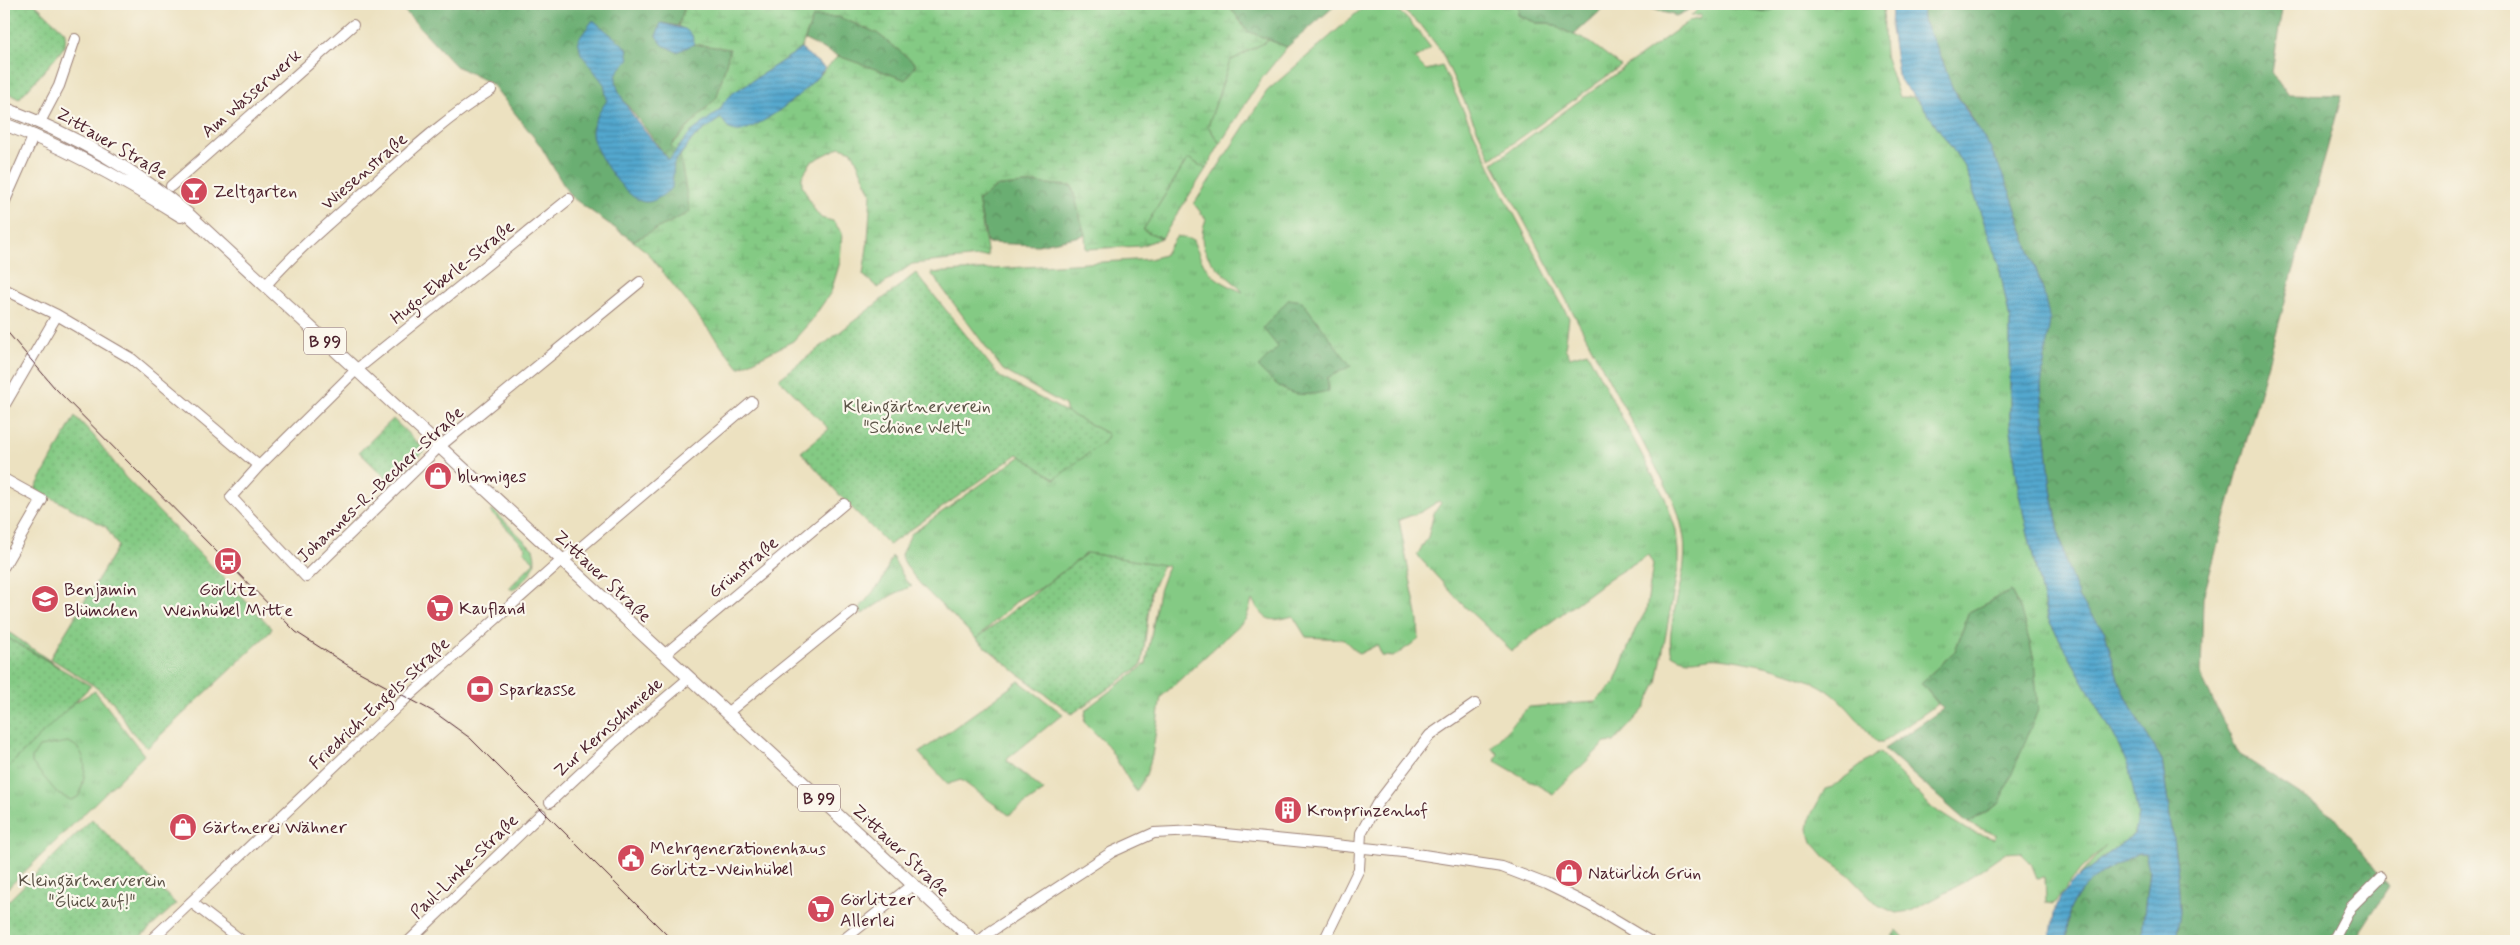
<svg xmlns="http://www.w3.org/2000/svg" width="2520" height="945" font-family="Mynerve,sans-serif">
  <style>
    .grass { fill: url(#grass-tufts); stroke: #677458 }
    .forest { fill: url(#forest-crowns); stroke: #5a664e; fill-rule: evenodd }
    .wetland { fill: url(#wetland-marsh); stroke: #677458 }
    .cemetery { fill: url(#cemetery-stones); stroke: #677458 }
    .garden { fill: url(#garden-dots); stroke: #677458 }
    .pitch { fill: #84ca84; stroke: #677458 }
    .water { fill: url(#water-rules); stroke: #4e637c }
    .lines { fill: none; stroke-linecap: round; stroke-linejoin: round }
    .minor-casing { stroke: #9b8076; stroke-width: 12 }
    .major-casing { stroke: #9b8076; stroke-width: 14 }
    .minor { stroke: #fff; stroke-width: 10 }
    .major { stroke: #fff; stroke-width: 12 }
    .tram { stroke: #4a1f2b; stroke-width: 1 }
    .labels { text-anchor: middle; stroke-width: 4.5; stroke-linejoin: round; paint-order: stroke }
    .shield { fill: #fbf7ec; stroke: #7f6065; stroke-width: 1 }
    .shield-label { font-size: 16px; font-weight: bold; fill: #4a1f2b }
    .street-label { font-size: 18px; fill: #4a1f2b; stroke: #fbf7ec }
    .poi-label { font-size: 18px; fill: #4a1f2b; stroke: #fbf7ec; text-anchor: start }
    .park-label { font-size: 18px; fill: #5b5246; stroke: #fbf7ec }
  </style>
  <defs>
    <pattern id="grass-tufts" width="24" height="20" patternUnits="userSpaceOnUse" patternTransform="scale(1.25)"><rect width="24" height="20" fill="#84ca84"/><path d="M3 7l-1-3M5 7V3M7 7l1-3M15 17l-1-3M17 17v-4M19 17l1-3" fill="none" stroke="#74ad72"/></pattern>
    <pattern id="forest-crowns" width="20" height="18" patternUnits="userSpaceOnUse" patternTransform="scale(1.25)"><rect width="20" height="18" fill="#6bae72"/><path d="M2 6a3 3 0 1 1 6 0M12 15a3 3 0 1 1 6 0" fill="none" stroke="#5a8d5e"/></pattern>
    <pattern id="wetland-marsh" width="20" height="14" patternUnits="userSpaceOnUse" patternTransform="scale(1.25)"><rect width="20" height="14" fill="#84ca84"/><path d="M1 5h8M5 5V1M11 12h8M15 12V8" fill="none" stroke="#74ad72"/></pattern>
    <pattern id="cemetery-stones" width="16" height="16" patternUnits="userSpaceOnUse" patternTransform="scale(1.25)"><rect width="16" height="16" fill="#84ca84"/><path d="M2 7V4a2 2 0 0 1 4 0v3zM10 15v-3a2 2 0 0 1 4 0v3z" fill="#74ad72"/></pattern>
    <pattern id="garden-dots" width="8" height="8" patternUnits="userSpaceOnUse" patternTransform="scale(1.25)"><rect width="8" height="8" fill="#84ca84"/><path d="M2 2h.1M6 6h.1" fill="none" stroke="#74ad72" stroke-width="1.8" stroke-linecap="round"/></pattern>
    <pattern id="water-rules" width="6" height="5" patternUnits="userSpaceOnUse" patternTransform="scale(1.25)"><rect width="6" height="5" fill="#52a7ce"/><path d="M0 2.5h6" fill="none" stroke="#4687a7"/></pattern>
  </defs>
  <rect width="100%" height="100%" fill="#fbf7ec"/>
  <filter id="ink" filterUnits="userSpaceOnUse"><feTurbulence type="fractalNoise" baseFrequency=".02" numOctaves="2"/><feDisplacementMap in="SourceGraphic" scale="10" xChannelSelector="R" yChannelSelector="G"/><feConvolveMatrix kernelMatrix="1 2 1 2 8 2 1 2 1" color-interpolation-filters="sRGB"/></filter>
  <filter id="wash" filterUnits="userSpaceOnUse"><feTurbulence type="fractalNoise" baseFrequency=".0096" numOctaves="4" result="noise"/><feDisplacementMap in="SourceGraphic" scale="20" xChannelSelector="R" yChannelSelector="G"/><feGaussianBlur stdDeviation="1.12" result="paint"/><feColorMatrix in="noise" values="0 0 0 0 0 0 0 0 0 0 0 0 0 0 0 0 0 1.4 0 .05"/><feComposite in="paint" operator="in"/></filter>
  <g filter="url(#wash)">
    <rect width="100%" height="100%" fill="#ece1c0"/>
    <path class="grass" d="M1367,4C1373,4 1381,2 1387,4C1401,8 1422,36 1431,48L1415,59L1426,70L1442,66L1504,195L1569,318L1565,348L1570,357L1587,352L1665,498L1676,530L1678,551V568L1657,683L1645,708L1614,742L1605,743L1553,794L1495,761L1498,754L1491,748L1528,707L1595,702L1614,684L1635,630L1646,611L1653,564L1648,555L1610,578L1512,651L1462,604L1417,555L1428,537L1434,513L1441,503L1439,501L1421,512L1399,520L1418,620L1419,639L1393,657L1382,656L1377,645L1359,654L1343,639L1306,637L1293,616C1268,623 1266,621 1252,600L1246,619L1161,697L1152,756L1146,775L1136,792L1108,746L1084,722L1086,709L1146,664L1159,591L1168,566L1087,553L1041,588L1019,599L976,639C953,613 913,585 901,555L911,534L1021,456L1055,479L1108,434L1067,413L1065,405L1003,370L931,273L1150,259L1164,255L1177,236L1193,240C1205,272 1212,279 1243,292C1223,269 1191,257 1206,219L1194,204L1267,91Z
      M1395,4H1519L1518,15L1537,23H1549L1591,43L1621,66L1491,159L1441,51L1421,25Z
      M1703,4L1770,12L1781,4H1883L1885,55L1899,97H1913L1922,105L1965,167L1999,266L2010,320V422L2019,494L2047,617L2117,741L2129,769L2135,794L2138,815L2134,834L2077,878L2106,845L2080,870L2054,904L2046,903L2045,877L2037,878L2031,863L2020,852L2004,853L1953,889L1911,911L1896,913L1878,905L1846,872L1825,857L1812,842L1808,829L1810,817L1825,789L1832,787L1879,752L1932,808L1967,830L1995,839L1996,835L1968,823L2000,803L2034,659L2021,611L2011,591L1969,612L1955,651L1921,683L1938,704L1883,742H1877C1861,725 1846,703 1827,690C1800,672 1752,662 1720,658C1701,656 1690,666 1672,654C1665,636 1682,585 1684,563C1687,541 1681,520 1673,499L1493,163L1671,34L1690,21L1700,18L1701,15L1691,16Z
      M1269,40L1287,47L1262,78L1220,144L1208,126L1230,61Z
      M1188,158L1206,169L1162,238L1143,230Z
      M493,510L533,549C540,570 526,578 513,590L509,588L534,562L524,551L526,548L491,512Z
      M892,556L906,581L912,586L892,595L862,614L859,609L882,581Z
      M4,629L59,667L4,636Z
      M1019,681L1063,714L1006,760L1044,791L1009,815L961,780L948,784L919,753Z
      M95,691L144,755L8,888L4,884V771L70,705Z"/>
    <path class="forest" d="M398,4H686L678,26L661,23L677,51L694,44L730,49L717,97L671,145L680,156L691,212L633,241L570,196L540,145L492,84L456,66ZM621,97L669,160L607,101Z
      M1228,4H1337L1287,47L1247,31Z
      M1519,4H1608L1574,35L1549,23H1537L1518,15Z
      M1635,4H1701L1676,16Z
      M1717,4H1781L1770,12Z
      M1922,4H2279L2282,9L2272,73L2287,94L2342,95L2203,598L2201,676L2239,754L2334,816L2389,887L2354,941H2176L2180,911L2178,874L2162,760L2136,717L2118,679L2105,632L2079,599L2065,560L2060,537L2051,489L2041,387L2043,355V290L2010,192L1970,114L1952,88L1942,59L1923,20Z
      M813,17H839L877,33L916,64L906,80L838,56L805,40Z
      M1038,183L1072,186L1085,235L1038,245L987,243L978,200L998,186Z
      M1289,299L1302,301L1351,366L1327,378L1329,391C1290,399 1286,394 1258,367L1278,347L1263,328Z
      M2011,591L2021,611L2034,659L2038,710L2000,803L1968,823L1884,749L1943,709L1921,683L1955,651L1969,612Z
      M2138,853H2145L2149,870L2141,941H2066C2068,931 2067,920 2070,910C2080,880 2113,867 2138,853Z"/>
    <path class="wetland" d="M686,4H1181L1186,6L1188,4H1228L1247,31L1269,40L1230,61L1208,126L1220,144L1206,169L1188,158L1143,230L1162,238L1140,246L1086,249L1085,235L1072,186L1036,183L998,186L978,200L988,256L912,264L878,288L863,275L868,240L871,193L852,151L840,147L811,162L802,177V185L814,209L821,218L833,221L842,233L840,262L831,292L811,321L793,341L739,368L647,252L633,241L690,212L680,156L694,137L722,117L739,131L781,108L818,77L838,56L906,80L916,64L877,33L839,17H813L801,49L733,93C726,99 723,107 717,112C702,125 688,135 676,151L671,146L717,97L730,49L694,44L692,35L678,26Z"/>
    <path class="cemetery" d="M1897,930L1907,941H1888Z"/>
    <path class="garden" d="M4,4H35L65,32C65,36 66,41 65,44C64,51 27,89 19,99L4,91Z
      M916,273L1000,377L1108,434L1107,439L1055,479L1018,454L889,545L845,501L801,452L829,429L779,379Z
      M75,416L94,436L125,477L272,628L270,632L147,748L131,731L113,702L93,685L50,658L118,546L106,527L35,489Z
      M393,419L425,450L391,483L359,452Z
      M1087,553L1163,565L1151,592L1142,665L1072,714L1021,676L976,639Z
      M4,636L91,686L4,771Z
      M92,819L176,904L136,941H4V905Z"/>
    <path class="pitch" d="M68,742C91,750 86,779 78,797L71,800L58,794L32,763V758L39,747Z"/>
    <path class="water" d="M1892,4H1922L1923,20L1942,59L1952,88L1991,149L2010,192L2043,290L2050,320L2041,387L2051,489L2060,537L2065,560L2079,599L2105,632L2118,679L2136,717L2162,760L2178,874L2180,911L2176,941H2141L2149,870L2145,853H2138C2113,867 2080,881 2070,910C2067,919 2068,931 2066,941H2050L2054,913L2061,896L2077,878L2134,834L2138,815L2129,769L2117,741L2047,617L2019,494L2010,422V320L1999,266L1965,167L1922,105L1899,80L1891,29Z
      M593,20L627,48L629,60C623,66 616,70 616,79C615,99 655,143 669,160L690,133L720,110L724,102L733,93L801,49L825,68C809,89 767,124 741,131C737,132 733,130 729,129L721,118L694,137L674,163L672,188C664,194 656,202 646,202C628,203 591,149 592,132C593,120 601,110 607,100L604,84L581,54L578,40Z
      M661,23L685,29L692,35L694,44L677,52L663,45L656,36Z"/>
  </g>
  <g filter="url(#ink)">
    <g class="lines">
      <g class="minor-casing">
        <path id="minor" d="M40,122L59,86L75,39
          M171,186L353,25
          M569,199L356,370L259,466L231,497L306,577L439,447L640,282
          M4,203L34,135
          M266,285C295,252 329,223 363,193C404,157 444,119 491,90
          M4,289L57,315L132,359L259,466
          M4,406L57,315
          M4,479L42,500L4,566
          M664,655L844,504
          M727,713L853,611
          M550,802L613,743L689,678
          M191,902L242,941
          M150,941L400,704L561,561L580,548L752,402
          M409,941L541,814
          M842,941L912,885
          M980,941L990,932L1112,852L1154,833L1196,831L1404,852L1502,867L1546,884L1589,905L1649,941
          M1324,941L1359,869L1361,833L1377,804L1430,735L1475,704
          M2333,941L2351,907L2381,877"/>
      </g>
      <g class="major-casing">
        <path id="major" d="M4,108C71,134 133,167 188,214L974,941
          M4,124C66,147 124,180 181,216"/>
      </g>
      <use href="#minor" class="minor"/>
      <use href="#major" class="major"/>
      <path class="tram" d="M4,328L54,387L296,632L352,668L434,712L470,738L673,941"/>
    </g>
  </g>
  <defs>
    <g id="bar-disc" transform="scale(1.4375)"><circle r="9.5" fill="#d1495b" stroke="#fbf7ec"/><path d="M-6-5H6L.8 .8V4.5H3.5V6h-7V4.5H-.8V.8Z" fill="#fff"/></g>
    <g id="shop-disc" transform="scale(1.4375)"><circle r="9.5" fill="#d1495b" stroke="#fbf7ec"/><path d="M-5-2.5h2.3a2.7 3.5 0 0 1 5.4 0H5L5.5 6h-11ZM-1.5-2.5h3a1.5 2.3 0 0 0-3 0Z" fill="#fff"/></g>
    <g id="bus-disc" transform="scale(1.4375)"><circle r="9.5" fill="#d1495b" stroke="#fbf7ec"/><path d="M-5-6H5V4H4V6H2V4H-2V6H-4V4H-5ZM-3.5-4V0h7V-4ZM-3.5 1.2v1.5H-2V1.2ZM2 1.2v1.5H3.5V1.2Z" fill="#fff"/></g>
    <g id="school-disc" transform="scale(1.4375)"><circle r="9.5" fill="#d1495b" stroke="#fbf7ec"/><path d="M0-5L7-2L0 1L-7-2ZM-4 1L0 2.5L4 1V4Q0 6-4 4Z" fill="#fff"/></g>
    <g id="supermarket-disc" transform="scale(1.4375)"><circle r="9.5" fill="#d1495b" stroke="#fbf7ec"/><path d="M-6-5.5h2.5l.6 2H6L4.5 2H-2.5L-4.4-4H-6ZM-1.5 3.2a1.3 1.3 0 1 0 .1 0ZM3 3.2a1.3 1.3 0 1 0 .1 0Z" fill="#fff"/></g>
    <g id="bank-disc" transform="scale(1.4375)"><circle r="9.5" fill="#d1495b" stroke="#fbf7ec"/><path d="M-6-4H6V4H-6ZM0-2.3a2.3 2.3 0 1 0 0 4.6a2.3 2.3 0 1 0 0-4.6Z" fill="#fff"/></g>
    <g id="building-disc" transform="scale(1.4375)"><circle r="9.5" fill="#d1495b" stroke="#fbf7ec"/><path d="M-4-6H4V6H1V3H-1V6H-4ZM-2.5-4.3h1.7v1.8h-1.7ZM.8-4.3h1.7v1.8H.8ZM-2.5-1h1.7V.8h-1.7ZM.8-1h1.7V.8H.8Z" fill="#fff"/></g>
    <g id="civic-disc" transform="scale(1.4375)"><circle r="9.5" fill="#d1495b" stroke="#fbf7ec"/><path d="M-.6-6.5H3V-4.5H.6V-3L4-1V1h2V6H-6V1h2V-1L-.6-3ZM-1.2 2.5V6h2.4V2.5Z" fill="#fff"/></g>
  </defs>
  <g fill-rule="evenodd">
    <use href="#bar-disc" x="194" y="191"/>
    <use href="#shop-disc" x="438" y="476"/>
    <use href="#bus-disc" x="228" y="561"/>
    <use href="#school-disc" x="45" y="599"/>
    <use href="#supermarket-disc" x="440" y="608"/>
    <use href="#bank-disc" x="480" y="689"/>
    <use href="#building-disc" x="1288" y="810"/>
    <use href="#shop-disc" x="183" y="827"/>
    <use href="#civic-disc" x="631" y="858"/>
    <use href="#shop-disc" x="1569" y="873"/>
    <use href="#supermarket-disc" x="821" y="909"/>
  </g>
  <g class="labels">
    <g class="shield">
      <rect x="304" y="327.5" width="42" height="27" rx="4"/>
      <rect x="798" y="784.5" width="42" height="27" rx="4"/>
    </g>
    <g class="shield-label">
      <text x="325" y="347">B 99</text>
      <text x="819" y="804">B 99</text>
    </g>
    <g class="street-label">
      <text transform="translate(251 93) rotate(-41)" y="6">Am Wasserwerk</text>
      <text transform="translate(112 143) rotate(30)" y="6">Zittauer Straße</text>
      <text transform="translate(364 171) rotate(-41)" y="6">Wiesenstraße</text>
      <text transform="translate(452 272) rotate(-39)" y="6">Hugo-Eberle-Straße</text>
      <text transform="translate(380 484) rotate(-43)" y="6">Johannes-R.-Becher-Straße</text>
      <text transform="translate(743 567) rotate(-40)" y="6">Grünstraße</text>
      <text transform="translate(603 576) rotate(43)" y="6">Zittauer Straße</text>
      <text transform="translate(379 703) rotate(-43)" y="6">Friedrich-Engels-Straße</text>
      <text transform="translate(608 727) rotate(-42)" y="6">Zur Kernschmiede</text>
      <text transform="translate(901 850) rotate(43)" y="6">Zittauer Straße</text>
      <text transform="translate(464 866) rotate(-44)" y="6">Paul-Linke-Straße</text>
    </g>
    <g class="poi-label">
      <text x="213" y="197">Zeltgarten</text>
      <text x="457" y="482">blumiges</text>
      <text x="64" y="595">Benjamin<tspan x="64" dy="21">Blümchen</tspan></text>
      <text x="228" y="595" text-anchor="middle">Görlitz<tspan x="228" dy="21">Weinhübel Mitte</tspan></text>
      <text x="459" y="614">Kaufland</text>
      <text x="499" y="695">Sparkasse</text>
      <text x="1307" y="816">Kronprinzenhof</text>
      <text x="202" y="833">Gärtnerei Wähner</text>
      <text x="650" y="854">Mehrgenerationenhaus<tspan x="650" dy="21">Görlitz-Weinhübel</tspan></text>
      <text x="1588" y="879">Natürlich Grün</text>
      <text x="840" y="905">Görlitzer<tspan x="840" dy="21">Allerlei</tspan></text>
    </g>
    <g class="park-label">
      <text x="917" y="412">Kleingärtnerverein<tspan x="917" dy="21">"Schöne Welt"</tspan></text>
      <text x="92" y="886">Kleingärtnerverein<tspan x="92" dy="21">"Glück auf!"</tspan></text>
    </g>
  </g>
  <rect width="2520" height="945" fill="none" stroke="#fbf7ec" stroke-width="20"/>
</svg>
